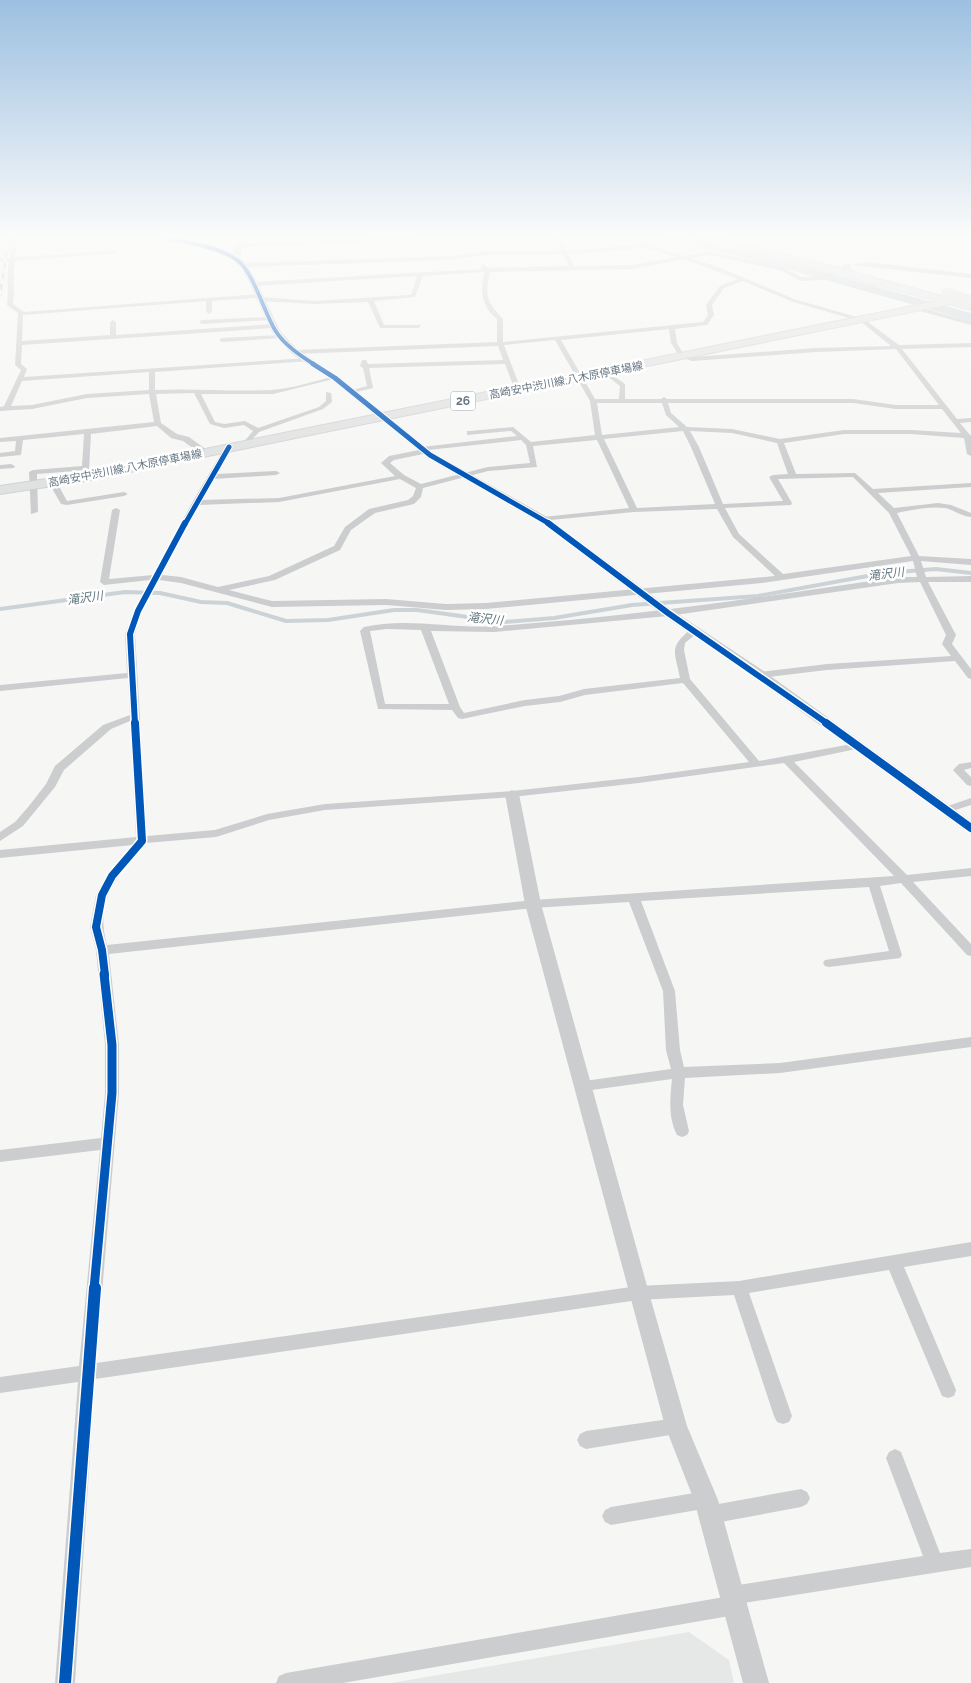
<svg xmlns="http://www.w3.org/2000/svg" width="971" height="1683" font-family="Raleway,'Noto Sans JP',sans-serif">
  <style>
    .built { fill: #e6e7e7 }
    .lines { fill: none; stroke-linecap: round; stroke-linejoin: round }
    .stream { stroke: #cbd3d6; stroke-width: 4 }
    .river { fill: #cbd3d6; fill-rule: evenodd }
    .tertiary-tunnel { stroke: #d2d6d9; stroke-width: 8; stroke-dasharray: 8 4; stroke-linecap: butt }
    .primary-casing { stroke: #d2d2d3; stroke-width: 2 }
    .trunk-casing { stroke: #d3d4d4; stroke-width: 2 }
    .minor { fill: #cccdce; fill-rule: evenodd }
    .tertiary { fill: #cccdce; fill-rule: evenodd }
    .primary { fill: #e0e1e1; fill-rule: evenodd }
    .trunk { fill: #e0e1e1; fill-rule: evenodd }
    .rail-casing { stroke: #c2c3c4; stroke-width: 3 }
    .rail { stroke: #fff; stroke-width: 2; stroke-dasharray: 5.5; stroke-linecap: butt }
    .trunk-bridge-casing { stroke: #d3d4d4; stroke-width: 11; stroke-linecap: butt }
    .trunk-bridge { stroke: #e0e1e1; stroke-width: 10 }
    .cycleway-far5-casing { stroke: #fff; stroke-width: 5.5 }
    .cycleway-far4-casing { stroke: #fff; stroke-width: 7 }
    .cycleway-far3-casing { stroke: #fff; stroke-width: 9 }
    .cycleway-far2-casing { stroke: #fff; stroke-width: 11 }
    .cycleway-far1-casing { stroke: #fff; stroke-width: 12 }
    .cycleway-casing { stroke: #fff; stroke-width: 15 }
    .cycleway-far5 { stroke: #0057b8; stroke-width: 4 }
    .cycleway-far4 { stroke: #0057b8; stroke-width: 5 }
    .cycleway-far3 { stroke: #0057b8; stroke-width: 6 }
    .cycleway-far2 { stroke: #0057b8; stroke-width: 8 }
    .cycleway-far1 { stroke: #0057b8; stroke-width: 9 }
    .cycleway { stroke: #0057b8; stroke-width: 12 }
    .labels { text-anchor: middle; stroke-width: 5; stroke-linejoin: round; paint-order: stroke }
    .far-street-label { font-size: 11px; fill: #677784; stroke: #fff }
    .shield { fill: #fff; stroke: #95a0a9; stroke-width: 1 }
    .shield-label { font-size: 12px; font-weight: bold; fill: #677784 }
    .far-water-label { font-size: 12px; font-style: italic; fill: #637880; stroke: #fff }
  </style>
  <rect width="100%" height="100%" fill="#f6f6f5"/>
  <path class="built" d="M689,1632L729,1660L734,1683H391Z"/>
  <g class="lines">
    <path class="stream" d="M0,609L125,592L160,593L201,602L227,603L286,621L328,620L394,610H417L504,622L554,618L632,605L758,596L884,573L936,569L971,573"/>
    <path class="river" d="M660,237H681L782,260L971,313V321L779,267Z"/>
    <path class="tertiary-tunnel" d="M843,269L854,265"/>
    <g class="primary-casing">
      <path id="primary" d="M952,298L955,299V303L86,481L0,494V486L86,473Z"/>
    </g>
    <g class="trunk-casing">
      <path id="trunk" d="M697,237H714L806,259L971,304V310Z"/>
    </g>
    <path class="minor" d="M13,237H18L15,257L115,251L118,253L15,261C12,277 15,289 13,304L24,312L258,294L261,296L259,297L315,301L408,295H411L417,276L254,286L251,284L254,282L482,269L480,266L483,264L488,268L569,266L563,254L487,255L450,260L243,267L240,265L243,263L450,256L487,251H562L556,237H561L567,251L646,244L684,256L709,251L784,268L802,277L820,276L840,270V272L821,280L801,281L780,270L709,255L690,258L718,267L797,300L864,319L899,345L971,343V347L902,349L957,419L971,418V422L960,423L971,436V456L967,454L964,438L911,434H844L784,443L796,474L855,473L873,489L971,483V487L878,493L894,508L938,503L951,505L971,513V517C961,516 954,510 945,508C929,506 912,510 897,513L919,556L971,559V565L921,561L926,577L971,576V582H928L956,635L952,644L971,669V679L968,678L955,661L827,670L760,678L755,675L760,672L827,664L951,656L942,644L946,635L920,582L898,583L668,616L494,632L431,631L460,707L464,713L525,700L559,696L584,689L680,678C675,651 668,648 691,629H697V633L685,643L684,650L690,679L759,761L857,743L861,744L862,746L861,748L794,762L907,875L971,868V876L913,882L971,944V956L967,955L901,883L880,886L902,955L900,958L829,967L825,966L823,963L825,960L889,951L869,887L641,901L675,991L680,1050L684,1067L780,1063L971,1037V1047L780,1073L685,1078L683,1105L689,1131L687,1135L682,1137L677,1135C668,1118 670,1098 672,1079L584,1091L579,1090L577,1086L579,1082L584,1081L671,1069L666,1050L663,991L629,902L533,908L109,954L119,1045V1093L96,1363L638,1286L739,1281L971,1242V1256L904,1267L956,1390L954,1396L948,1398L942,1396L889,1270L749,1293L792,1416L789,1422L783,1424L777,1422L774,1416L734,1295L638,1300L95,1379L75,1683H55L78,1382L0,1393V1377L79,1366L100,1150L0,1162V1150L101,1138L105,1093V1045L96,950L90,927L96,895L108,873L133,845L0,858V850L136,837L130,721L111,729L64,770L55,787L23,826L0,841V832L15,822L29,806L46,784L55,766L103,725L130,715L128,678L0,691V685L127,673L125,634L134,611L150,580L104,585L100,582L112,510L116,508L120,510L109,579L153,575L192,503L226,445L233,447L217,474L276,471L280,473L276,475L214,479L201,500L279,498L395,476L381,463L389,456L419,450V447H422L517,436L511,431L467,435V431H470L513,427L531,442L595,435L590,401L555,340L504,345L521,390L518,392L515,390L505,364L369,368L373,388L352,393L349,391L367,386L363,368L360,366L362,360H366L368,364L503,360L498,346L295,354L292,352L295,350L497,342V319C481,305 480,292 484,272L423,276L415,297L374,301L384,325H420L421,326L418,328H380L368,302L315,304L259,301L256,299L257,298L212,301V312L209,314L206,312V301L23,315L22,341L110,335V322L113,320L116,322V335L273,324L276,326L273,328L22,345L21,364L27,369L24,377L308,358L311,360L310,361L155,372V390C194,388 232,392 271,390C292,389 314,381 335,376L338,378L273,394H201L215,422L224,424L245,421L258,428L319,407L326,401V392L331,393L332,402L323,409L259,432L246,446L242,444L253,431L244,425L224,428L210,424L194,393L156,394L161,423L177,434L189,437L207,450V454H201L183,441L171,438L157,426L91,434L89,470L37,474L38,512L31,514L29,472L33,470L82,466L84,434L23,440L21,455L0,457V453L15,451L16,441L0,442V438L154,422L149,394L87,398L32,409L0,411V407L4,406L21,370L15,365L18,313L7,305C9,290 6,276 9,261L0,262V258H10ZM646,248L677,257L633,265L574,266L568,254ZM683,259L738,279L720,286L706,305L708,315L703,322L503,342V319C486,301 485,296 490,272L633,269ZM743,281L793,302L860,321L891,346L816,348L692,357L684,355L677,343L675,329L707,325L714,315L712,305L724,288ZM669,329L671,343L680,357L692,361L816,352L896,349L939,405H896L853,399H667L664,397L661,399H625V384L605,370L603,371V373L620,386L619,399H595L561,340ZM149,372V390L87,394L32,405L11,406L22,381ZM597,403H662L666,415L679,427L602,435ZM668,403H853L896,409H942L961,433L911,430H844L780,439L732,429L687,427L671,413ZM683,431L691,447L715,504L637,508L604,439ZM690,431L732,433L777,443L788,474L773,475L769,477L783,501L723,504L699,447ZM521,440L526,445L530,463L488,467L421,484L404,475L390,463L394,460L428,453V450ZM597,440L629,508L543,517L539,519L540,521L634,512L717,509L733,537L775,576L486,603L446,604L386,599L272,601L229,590L275,580L340,550L351,530L375,513L414,504L421,497L423,488L488,471L537,467L533,446ZM853,477L889,513L911,556L783,574L739,534L725,508L791,505L792,503L778,479ZM400,479L416,488L413,496L408,500L369,509L345,527L334,546L269,576L218,587L181,577L162,575L199,505L279,502ZM913,561L917,577H898C764,597 631,617 496,626C452,629 406,617 364,627L360,631L378,709L452,710L458,718L462,719L525,706L560,702L585,695L683,683L749,762L639,777L512,791L325,804L267,814L215,830L147,836L135,634L142,611L159,580L181,583L272,607L386,605L446,610L486,609L762,583ZM387,629L421,630L449,704H385L370,631ZM784,763L894,876L533,900L107,945C94,898 118,877 146,843L216,837L269,820L325,810L512,797L639,783Z
      M417,238L419,241L240,247L237,245L240,243Z
      M918,307L971,321V325L916,310Z
      M269,317L272,319L271,320L202,324L199,322L202,320Z
      M280,335L282,336V338L222,342L219,340L222,338Z
      M11,464L15,466L14,468L0,469V465Z
      M50,481H56L67,501L124,492L128,494L124,496L67,505L61,504L49,483Z
      M971,762V768L964,770L971,777V786L967,785L953,770L959,764Z
      M971,798V805L946,813L941,810L942,808Z
      M676,1418L682,1420L685,1426L682,1432L676,1434L586,1449L580,1446L577,1440L580,1434L586,1431Z
      M895,1449L901,1452L940,1553L971,1549V1567L744,1603L745,1605L742,1612L735,1615L343,1683H276L279,1676L286,1673L724,1597L723,1595L725,1588L732,1586L923,1556L886,1458L889,1452Z
      M801,1489L807,1492L810,1498L807,1504L801,1507L710,1524L704,1521L701,1515L703,1509L611,1525L605,1522L602,1516L605,1510L611,1507L706,1491L712,1494L715,1500L713,1505Z"/>
    <path class="tertiary" d="M161,237H173L233,255L238,237H244L240,258L246,263L258,284L280,331L298,350L338,376L433,453L547,517L672,610L765,672L971,821V833L966,831L755,678L664,616L539,521L427,457L332,380L292,354L272,332L250,284L240,266L233,261L221,254Z
      M868,262L971,274V278L850,265Z
      M512,790L519,794L541,904L649,1293L687,1426L718,1500L769,1683H743L694,1500L665,1426L525,904L505,794Z"/>
    <use href="#primary" class="primary"/>
    <use href="#trunk" class="trunk"/>
    <g class="rail-casing">
      <path id="rail" d="M0,295L9,237"/>
    </g>
    <use href="#rail" class="rail"/>
    <g class="trunk-bridge-casing">
      <path id="trunk-bridge" d="M946,293L971,301"/>
    </g>
    <use href="#trunk-bridge" class="trunk-bridge"/>
    <g class="cycleway-far5-casing">
      <path id="cycleway-far5" d="M164,237C187,243 218,246 237,260C253,271 264,312 275,330C284,345 301,356 315,365"/>
    </g>
    <g class="cycleway-far4-casing">
      <path id="cycleway-far4" d="M313,364L335,378L430,455L550,524
        M185,524L229,447"/>
    </g>
    <g class="cycleway-far3-casing">
      <path id="cycleway-far3" d="M548,523L668,613L828,724
        M135,724L130,634L138,611L185,523"/>
    </g>
    <g class="cycleway-far2-casing">
      <path id="cycleway-far2" d="M826,723L971,828
        M105,975L102,950L96,927L102,895L112,876L142,841L135,723"/>
    </g>
    <g class="cycleway-far1-casing">
      <path id="cycleway-far1" d="M94,1289L112,1093V1045L104,974"/>
    </g>
    <g class="cycleway-casing">
      <path id="cycleway" d="M65,1683L95,1288"/>
    </g>
    <use href="#cycleway-far5" class="cycleway-far5"/>
    <use href="#cycleway-far4" class="cycleway-far4"/>
    <use href="#cycleway-far3" class="cycleway-far3"/>
    <use href="#cycleway-far2" class="cycleway-far2"/>
    <use href="#cycleway-far1" class="cycleway-far1"/>
    <use href="#cycleway" class="cycleway"/>
  </g>
  <linearGradient id="sky" x2="0" y2="1"><stop stop-color="#9cc0e1"/><stop offset="0.5" stop-color="#fbfbfa"/><stop offset="1" stop-color="#fbfbfa" stop-opacity="0"/></linearGradient>
  <rect width="971" height="473" fill="url(#sky)"/>
  <g class="labels">
    <g class="far-street-label">
      <text transform="translate(566 380) rotate(-11)" y="4">高崎安中渋川線;八木原停車場線</text>
      <text transform="translate(125 468) rotate(-11)" y="4">高崎安中渋川線;八木原停車場線</text>
    </g>
    <rect class="shield" x="450.5" y="391.5" width="25" height="19" rx="4"/>
    <g class="shield-label">
      <text x="463" y="405">26</text>
    </g>
    <g class="far-water-label">
      <text transform="translate(886 574) rotate(-7)" y="4">滝沢川</text>
      <text transform="translate(85 598) rotate(-8)" y="4">滝沢川</text>
      <text transform="translate(485 619) rotate(6)" y="4">滝沢川</text>
    </g>
  </g>
</svg>
